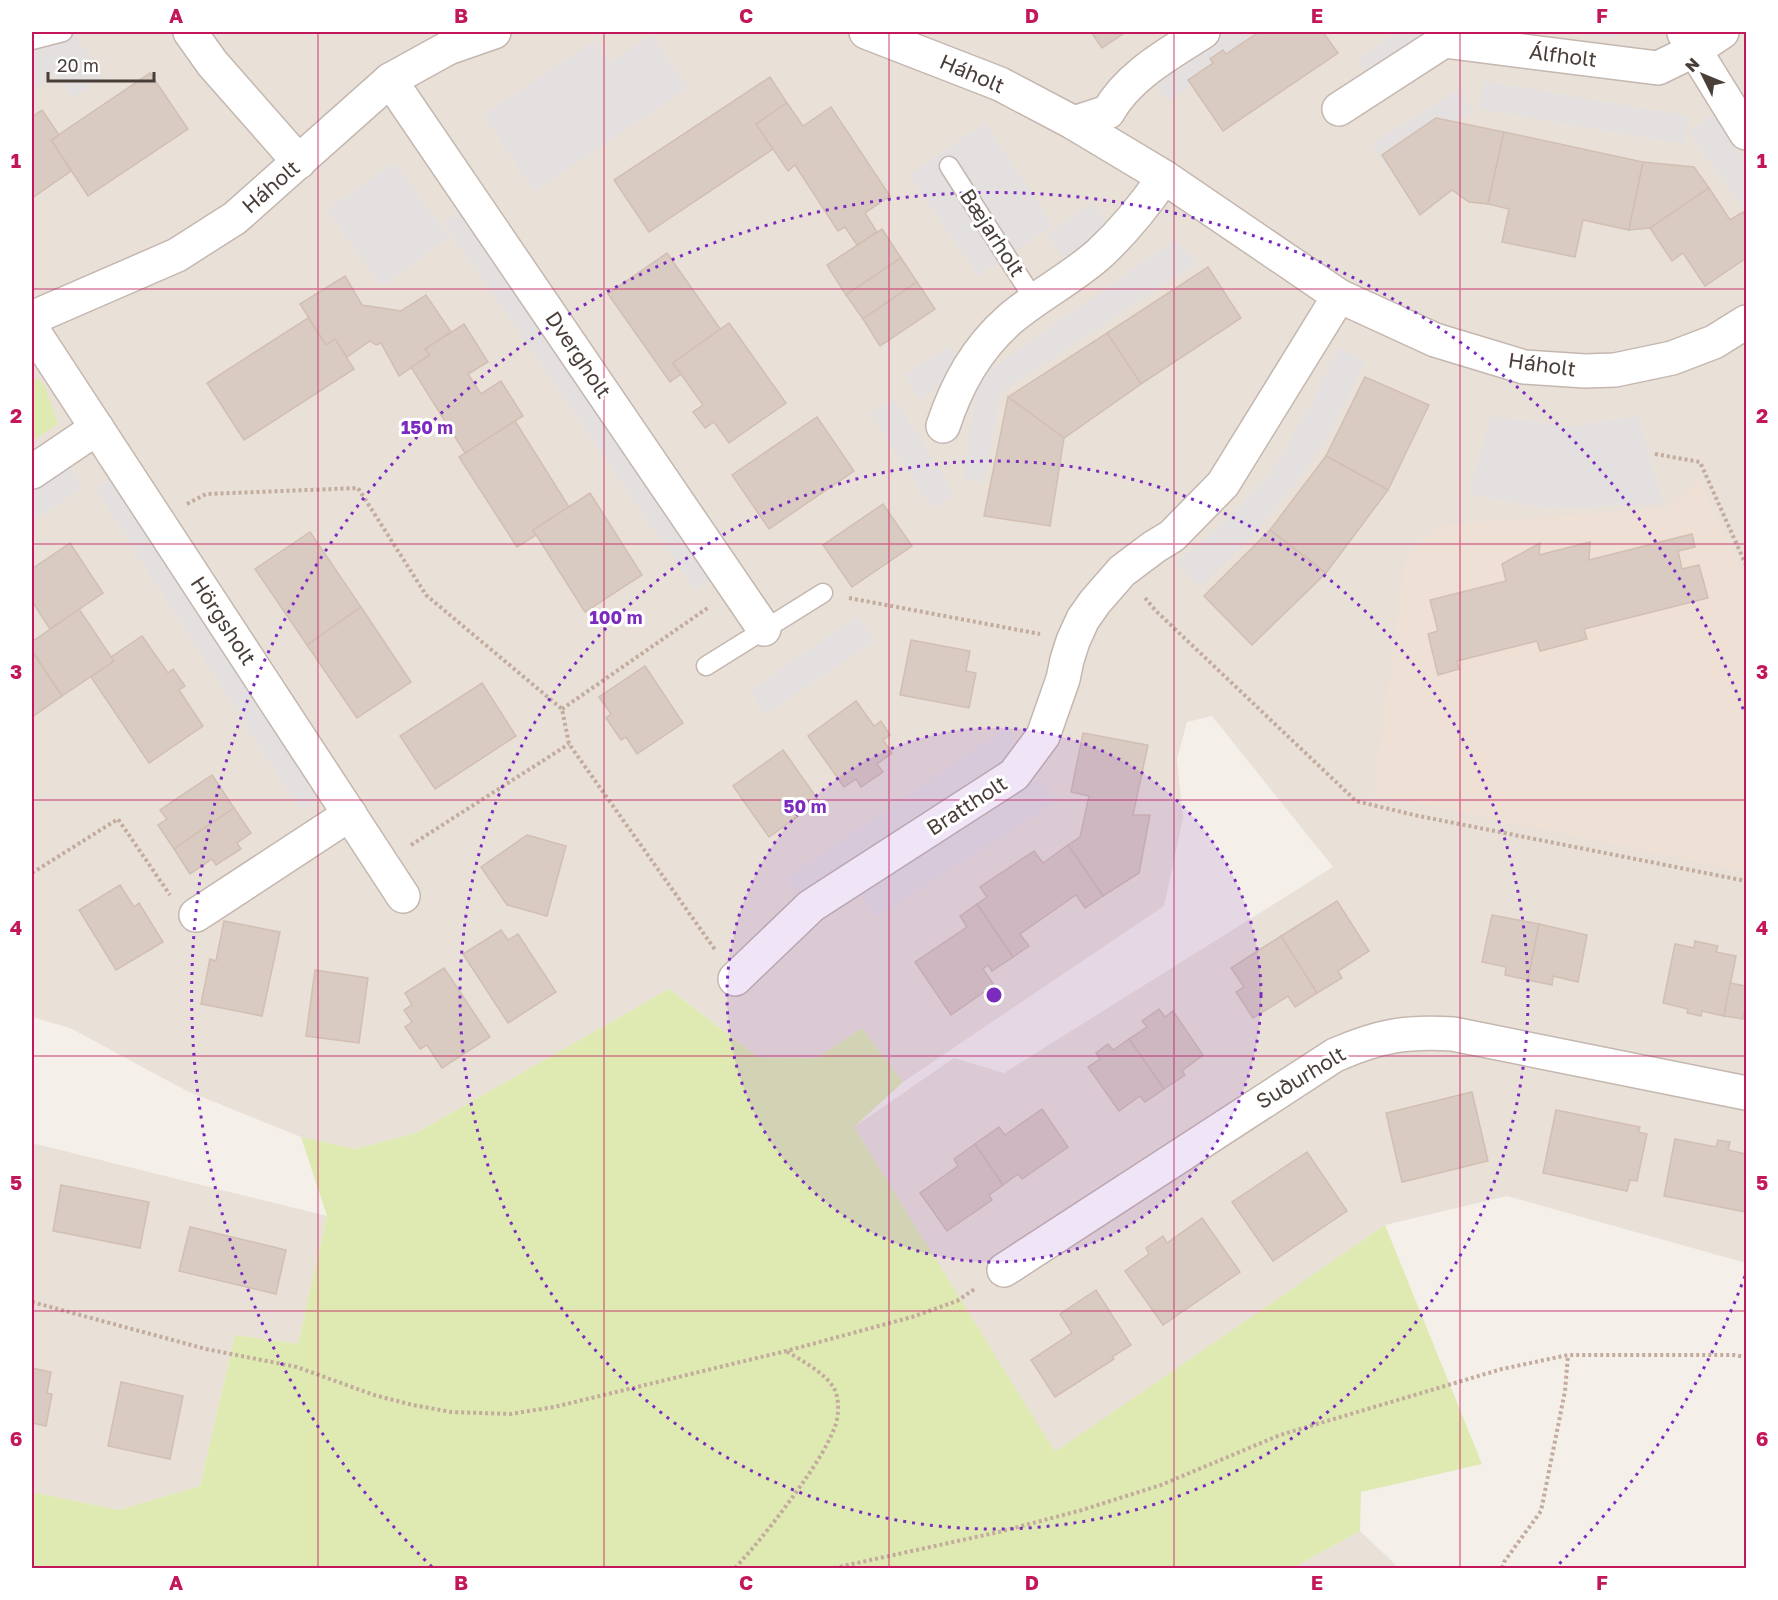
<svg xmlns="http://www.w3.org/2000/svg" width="1778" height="1600" font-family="'Golos Text',sans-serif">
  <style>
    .residential { fill: #e9e0d8 }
    .education { fill: #eee0d4 }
    .green { fill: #dfeab3 }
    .parking { fill: #e4e0df }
    .building { fill: #dacbc2; stroke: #d2beb2; stroke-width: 1.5 }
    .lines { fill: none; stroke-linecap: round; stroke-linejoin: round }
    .service-casing { stroke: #c4b7af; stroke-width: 21 }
    .minor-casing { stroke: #c4b7af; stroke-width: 36 }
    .path { stroke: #c3ac9d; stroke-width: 4; stroke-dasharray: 3 3; stroke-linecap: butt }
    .service { stroke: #fff; stroke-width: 18 }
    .minor { stroke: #fff; stroke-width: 33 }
    .grid { fill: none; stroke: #c2185b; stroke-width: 1.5; stroke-opacity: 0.55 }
    .ring { fill: none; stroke: #7b2cbf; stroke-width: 3; stroke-dasharray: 3 6 }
    .labels { text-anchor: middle; stroke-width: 6; stroke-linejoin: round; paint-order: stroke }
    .street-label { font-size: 21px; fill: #4a3e38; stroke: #fff }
    .centre { fill: #7b2cbf; stroke: #fff; stroke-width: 3 }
    .ring-label { font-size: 18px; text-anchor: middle; font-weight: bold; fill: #7b2cbf; stroke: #fff; stroke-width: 6; stroke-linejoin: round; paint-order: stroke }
    .neatline { fill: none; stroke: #c2185b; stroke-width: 2 }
    .grid-label { font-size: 20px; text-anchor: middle; font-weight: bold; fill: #c2185b }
  </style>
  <rect width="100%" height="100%" fill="#f5efea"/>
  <g class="residential">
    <polygon points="32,32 1746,32 1746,1263 1507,1196 1385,1225 1055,1453 854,1127 954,1058 1004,1073 1333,867 1212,716 1187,722 1177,759 1183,818 1164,906 903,1082 862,1028 817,1058 758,1057 669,989 416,1133 355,1149 301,1137 187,1091 70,1028 32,1017"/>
    <polygon points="32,1143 327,1216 298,1344 235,1335 200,1486 119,1510 32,1492"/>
    <polygon points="1360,1531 1399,1568 1293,1568"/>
  </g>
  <polygon class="education" points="1699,478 1746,581 1746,872 1373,794 1406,556 1443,525 1668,508"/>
  <g class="green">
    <polygon points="32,376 44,384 58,424 32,441"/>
    <polygon points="669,989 758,1057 817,1058 862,1028 903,1082 854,1127 1055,1452 1385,1225 1482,1464 1361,1492 1360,1531 1293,1568 32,1568 32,1492 119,1510 200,1486 235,1335 298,1344 327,1216 301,1137 355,1149 416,1133"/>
  </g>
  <g class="parking">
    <polygon points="32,32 80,32 75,36 103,76 73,98 56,74 32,91"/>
    <polygon points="1221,32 1267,32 1169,101 1153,80"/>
    <polygon points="1397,32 1431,32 1373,80 1358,59"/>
    <polygon points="1565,32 1616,32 1614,39"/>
    <polygon points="652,35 688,88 534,191 484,115 594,41 609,63"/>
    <polygon points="1484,81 1689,116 1684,144 1480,109"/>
    <polygon points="1459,89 1473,112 1385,166 1371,144"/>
    <polygon points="1714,114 1746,162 1746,213 1689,131"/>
    <polygon points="985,123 1053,225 978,276 909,175"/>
    <polygon points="395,162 449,238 382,286 327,210"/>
    <polygon points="1092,202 1109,226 1064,259 1047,235"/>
    <polygon points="469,206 721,573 695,589 444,223"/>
    <polygon points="1176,239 1197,263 1000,393 984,483 964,479 977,379"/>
    <polygon points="949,346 965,369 920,399 905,376"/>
    <polygon points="1338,348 1366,361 1331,432 1295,485 1251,538 1200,586 1176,563 1226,520 1271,472 1309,408"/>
    <polygon points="894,399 955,494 932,508 871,414"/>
    <polygon points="1491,416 1567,427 1638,416 1663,504 1550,509 1469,494"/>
    <polygon points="67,464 83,487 32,522 32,489"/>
    <polygon points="121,471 327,794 301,811 95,488"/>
    <polygon points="858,616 874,641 766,714 750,690"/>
    <polygon points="1007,727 1022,748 800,899 786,878"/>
    <polygon points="1040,778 1056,802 876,917 861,894"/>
  </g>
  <g class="building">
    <polygon points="1091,32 1126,32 1102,48"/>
    <polygon points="1259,32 1323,32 1338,53 1223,131 1188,80 1213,63 1210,59 1223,50 1226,54"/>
    <polygon points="150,73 188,129 88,196 51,140"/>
    <polygon points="770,77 787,103 756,124 773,149 649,232 614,180"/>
    <polygon points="787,103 803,126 831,107 890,196 865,213 877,232 857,245 845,227 838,231 795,165 788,171 756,124"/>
    <polygon points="42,110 59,135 51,140 71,171 32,198 32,117"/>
    <polygon points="1436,118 1504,132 1488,204 1469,202 1452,190 1420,215 1382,155"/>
    <polygon points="1504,132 1643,162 1629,230 1583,220 1575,257 1502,242 1509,209 1488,204"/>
    <polygon points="1643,162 1694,167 1709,188 1650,228 1629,230"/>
    <polygon points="1709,188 1730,220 1743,212 1746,217 1746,258 1705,286 1683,253 1672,261 1650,228"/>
    <polygon points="882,229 901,258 846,295 827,265"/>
    <polygon points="667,253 721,330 673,363 681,374 670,382 608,294"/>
    <polygon points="901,258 917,282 863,319 846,295"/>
    <polygon points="1208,267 1241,318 1141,384 1107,333"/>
    <polygon points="345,276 362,305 401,311 426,295 451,332 425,349 430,355 399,376 381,343 376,345 370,341 347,357 335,339 326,345 300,304"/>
    <polygon points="917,282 935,309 880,346 863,319"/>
    <polygon points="308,318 326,345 335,339 354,369 244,440 207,383"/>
    <polygon points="729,323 786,403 729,443 714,422 705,428 693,412 703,405 673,363"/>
    <polygon points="464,324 488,362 468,374 481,394 501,381 523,416 465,453 411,367 430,355 425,349"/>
    <polygon points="1107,333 1141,384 1064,438 1008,397"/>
    <polygon points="1365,377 1429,405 1388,490 1326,456"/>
    <polygon points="1008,397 1064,438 1050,526 984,516"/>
    <polygon points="817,417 854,471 769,529 732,475"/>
    <polygon points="515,421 569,507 533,530 536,535 517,547 459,457"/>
    <polygon points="1326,456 1388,490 1326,573 1270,530"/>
    <polygon points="590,493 642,575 585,612 533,530"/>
    <polygon points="883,504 912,546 852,587 823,545"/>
    <polygon points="1270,530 1326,573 1252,645 1204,596"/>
    <polygon points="310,532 361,607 307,645 255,569"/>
    <polygon points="1692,534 1695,547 1678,551 1682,569 1699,565 1708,598 1584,629 1587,639 1540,651 1537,641 1457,661 1459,669 1438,675 1428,634 1438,631 1430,600 1506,581 1502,564 1540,543 1539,555 1590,542 1589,560"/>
    <polygon points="70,543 103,593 50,629 32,601 32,569"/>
    <polygon points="361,607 411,682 357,718 307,645"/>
    <polygon points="79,609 114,661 62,696 32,651 32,642"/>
    <polygon points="142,636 168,673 173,669 185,686 179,690 203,726 149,763 91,677 114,661 111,657"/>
    <polygon points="911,640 970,651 966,671 976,673 969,708 900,695"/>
    <polygon points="32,651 62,696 32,717"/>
    <polygon points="645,666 683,723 637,754 626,737 621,740 606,718 611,714 599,697"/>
    <polygon points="482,683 516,736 435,789 400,736"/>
    <polygon points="856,701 874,726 881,721 890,735 883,740 892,753 877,764 883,772 861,787 856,779 844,787 808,736"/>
    <polygon points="1083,733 1148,745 1133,815 1150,815 1139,873 1103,896 1068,845 1080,837 1089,796 1071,792"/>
    <polygon points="783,750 819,801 769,837 733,786"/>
    <polygon points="212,775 234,808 174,849 158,825 167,819 160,810"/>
    <polygon points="234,808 251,833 237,843 241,849 216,865 212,859 190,874 174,849"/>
    <polygon points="527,835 566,846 547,916 507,905 481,867"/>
    <polygon points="1068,845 1103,896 1085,908 1076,895 1020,934 1029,946 1013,957 977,904 987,897 980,887 1034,851 1043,863"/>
    <polygon points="120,885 134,907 139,903 163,942 116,970 79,910"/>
    <polygon points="1337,901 1369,951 1338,971 1342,978 1317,993 1281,936"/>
    <polygon points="977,904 1013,957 992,971 988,965 983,969 994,985 951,1015 915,962 967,927 960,916"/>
    <polygon points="1492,915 1539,924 1528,980 1505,975 1506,967 1482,962"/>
    <polygon points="224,921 280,932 262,1016 201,1004 210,959 216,961"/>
    <polygon points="1539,924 1587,935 1578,982 1553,976 1552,985 1528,980"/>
    <polygon points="501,930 508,940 518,934 556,992 508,1023 463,954"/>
    <polygon points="1281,936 1317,993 1295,1007 1288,996 1253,1018 1236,992 1244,987 1231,968"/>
    <polygon points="1695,941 1718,946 1716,952 1736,956 1724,1016 1702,1011 1701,1016 1687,1013 1688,1009 1663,1003 1675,944 1694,948"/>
    <polygon points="444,968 490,1037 442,1068 427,1045 420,1049 405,1027 412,1022 404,1010 412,1005 405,993"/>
    <polygon points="315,970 368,978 359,1043 306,1036"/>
    <polygon points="1730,983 1746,986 1746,1002 1743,1019 1724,1016"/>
    <polygon points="1159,1009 1165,1017 1173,1011 1203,1055 1182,1071 1185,1075 1164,1089 1129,1039 1147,1027 1142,1021"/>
    <polygon points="1129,1039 1164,1089 1145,1102 1140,1096 1119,1111 1088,1067 1100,1059 1096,1053 1108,1044 1113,1050"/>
    <polygon points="1472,1092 1488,1161 1402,1182 1386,1113"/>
    <polygon points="1042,1109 1068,1147 1022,1179 1018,1174 1003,1185 975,1144 999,1127 1005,1135"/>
    <polygon points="1556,1110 1640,1127 1638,1132 1647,1134 1637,1181 1630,1180 1627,1191 1543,1173"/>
    <polygon points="1675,1139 1716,1147 1718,1140 1730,1142 1728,1150 1746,1154 1746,1212 1664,1196"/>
    <polygon points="975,1144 1003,1185 989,1195 992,1200 947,1231 920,1193 958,1166 954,1159"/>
    <polygon points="1307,1152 1347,1211 1273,1261 1232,1202"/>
    <polygon points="61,1185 149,1202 140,1248 53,1231"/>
    <polygon points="1202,1218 1240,1272 1163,1325 1125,1271 1149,1254 1146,1248 1163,1236 1167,1243"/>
    <polygon points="190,1227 286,1250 276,1294 179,1271"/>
    <polygon points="1096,1290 1131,1345 1112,1357 1114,1359 1055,1397 1031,1360 1072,1333 1060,1314"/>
    <polygon points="32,1368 51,1372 47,1393 52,1394 46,1426 32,1423"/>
    <polygon points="121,1382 183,1396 170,1459 108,1446"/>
  </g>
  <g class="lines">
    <g class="service-casing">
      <g id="service">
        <polyline points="32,40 63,32"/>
        <polyline points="949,166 1035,301"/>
        <polyline points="706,666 823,593"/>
      </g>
    </g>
    <g class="minor-casing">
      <g id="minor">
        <polyline points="190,32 212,63 299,162"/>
        <polyline points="866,32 1000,84 1074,123 1164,177 1339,296 1435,340 1524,367 1585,371 1615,370 1672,358 1714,342 1746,322"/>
        <polyline points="1684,33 1746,133"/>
        <polyline points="390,80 764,629"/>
        <polyline points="1339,109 1444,41 1658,68 1695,50 1722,32"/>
        <path d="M1074 123 1108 112C1129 75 1169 54 1203 32"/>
        <polyline points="32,318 177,255 235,218 390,80 448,48 494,32"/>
        <polyline points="32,329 403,896"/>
        <path d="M943 426C957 384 976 349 1010 319 1038 295 1071 279 1099 254 1124 231 1145 205 1164 177"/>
        <polyline points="32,472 97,428"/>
        <polyline points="196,915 350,814"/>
        <polyline points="735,979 811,906 1014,775 1043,736 1063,679 1067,660 1073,641 1083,619 1095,602 1122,571 1154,547 1172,536 1223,484 1339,296"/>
        <path d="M1004 1270 1335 1055C1379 1036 1405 1031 1453 1034L1746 1093"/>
      </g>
    </g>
    <g class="path">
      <polyline points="1655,454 1700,462 1746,565"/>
      <polyline points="187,504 206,494 358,488 426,595 562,709 569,744 716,951"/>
      <polyline points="849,598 1040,634"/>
      <polyline points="1145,598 1156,611 1356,801 1414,815 1746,881"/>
      <polyline points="562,709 709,607"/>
      <polyline points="411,845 569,744"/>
      <polyline points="32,873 118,819 170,895"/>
      <polyline points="32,1302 206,1349 297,1367 374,1395 413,1405 451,1412 510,1414 554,1407 786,1351 912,1317 957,1301 976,1288"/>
      <path d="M735 1568C760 1541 783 1511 804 1481 815 1465 827 1447 834 1429 839 1417 840 1400 834 1388 824 1372 802 1361 786 1351"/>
      <polyline points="834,1568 999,1532 1082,1510 1161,1485 1280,1435 1502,1369 1568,1355 1733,1355 1746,1357"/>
      <polyline points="1502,1568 1504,1562 1541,1511 1565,1391 1568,1355"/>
    </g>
    <use href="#service" class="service"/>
    <use href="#minor" class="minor"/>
  </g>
  <path class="grid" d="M318 32V1568M604 32V1568M889 32V1568M1174 32V1568M1460 32V1568M32 289H1746M32 544H1746M32 800H1746M32 1056H1746M32 1311H1746"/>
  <circle cx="994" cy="995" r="267" fill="#7b2cbf" fill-opacity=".12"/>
  <g class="ring">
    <circle cx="994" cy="995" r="267"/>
    <circle cx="994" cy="995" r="534"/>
    <path d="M1745 1276A802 802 0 0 1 1556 1567M432 1567A802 802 0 1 1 1745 714"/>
  </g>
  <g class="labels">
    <g class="street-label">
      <text transform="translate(1563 56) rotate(7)" y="7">Álfholt</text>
      <text transform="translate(972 74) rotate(23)" y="7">Háholt</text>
      <text transform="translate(271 187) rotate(-41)" y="7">Háholt</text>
      <text transform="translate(992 233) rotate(57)" y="7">Bæjarholt</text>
      <text transform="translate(578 355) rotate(56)" y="7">Dvergholt</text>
      <text transform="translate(1542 365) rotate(8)" y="7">Háholt</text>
      <text transform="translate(223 621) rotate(57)" y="7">Hörgsholt</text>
      <text transform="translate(967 806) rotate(-33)" y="7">Brattholt</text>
      <text transform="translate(1301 1078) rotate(-31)" y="7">Suðurholt</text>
    </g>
  </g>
  <circle cx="994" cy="995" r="9" class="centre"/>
  <g class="ring-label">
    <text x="427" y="434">150 m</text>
    <text x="616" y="624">100 m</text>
    <text x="805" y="813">50 m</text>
  </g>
  <rect width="1778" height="1600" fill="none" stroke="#ffffff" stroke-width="66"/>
  <g transform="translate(1703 75) rotate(313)" stroke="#ffffff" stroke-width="4.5" paint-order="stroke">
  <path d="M0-4.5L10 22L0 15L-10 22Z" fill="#4a3e38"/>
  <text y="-9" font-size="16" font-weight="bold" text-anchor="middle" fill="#4a3e38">N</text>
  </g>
  <path d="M48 72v9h106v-9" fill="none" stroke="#4a3e38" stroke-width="3"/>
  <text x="57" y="72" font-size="18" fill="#4a3e38" stroke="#ffffff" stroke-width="4.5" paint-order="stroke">20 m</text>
  <rect x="33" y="33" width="1712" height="1534" class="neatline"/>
  <g class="grid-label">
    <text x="176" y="23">A</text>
    <text x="461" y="23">B</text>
    <text x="746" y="23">C</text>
    <text x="1032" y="23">D</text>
    <text x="1317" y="23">E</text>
    <text x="1602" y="23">F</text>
    <text x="16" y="168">1</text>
    <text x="1762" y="168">1</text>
    <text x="16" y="423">2</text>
    <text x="1762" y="423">2</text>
    <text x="16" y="679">3</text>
    <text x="1762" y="679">3</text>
    <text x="16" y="935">4</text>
    <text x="1762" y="935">4</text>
    <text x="16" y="1190">5</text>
    <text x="1762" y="1190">5</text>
    <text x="16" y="1446">6</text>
    <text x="1762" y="1446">6</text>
    <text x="176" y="1590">A</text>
    <text x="461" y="1590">B</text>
    <text x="746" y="1590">C</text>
    <text x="1032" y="1590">D</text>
    <text x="1317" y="1590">E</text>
    <text x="1602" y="1590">F</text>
  </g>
</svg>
